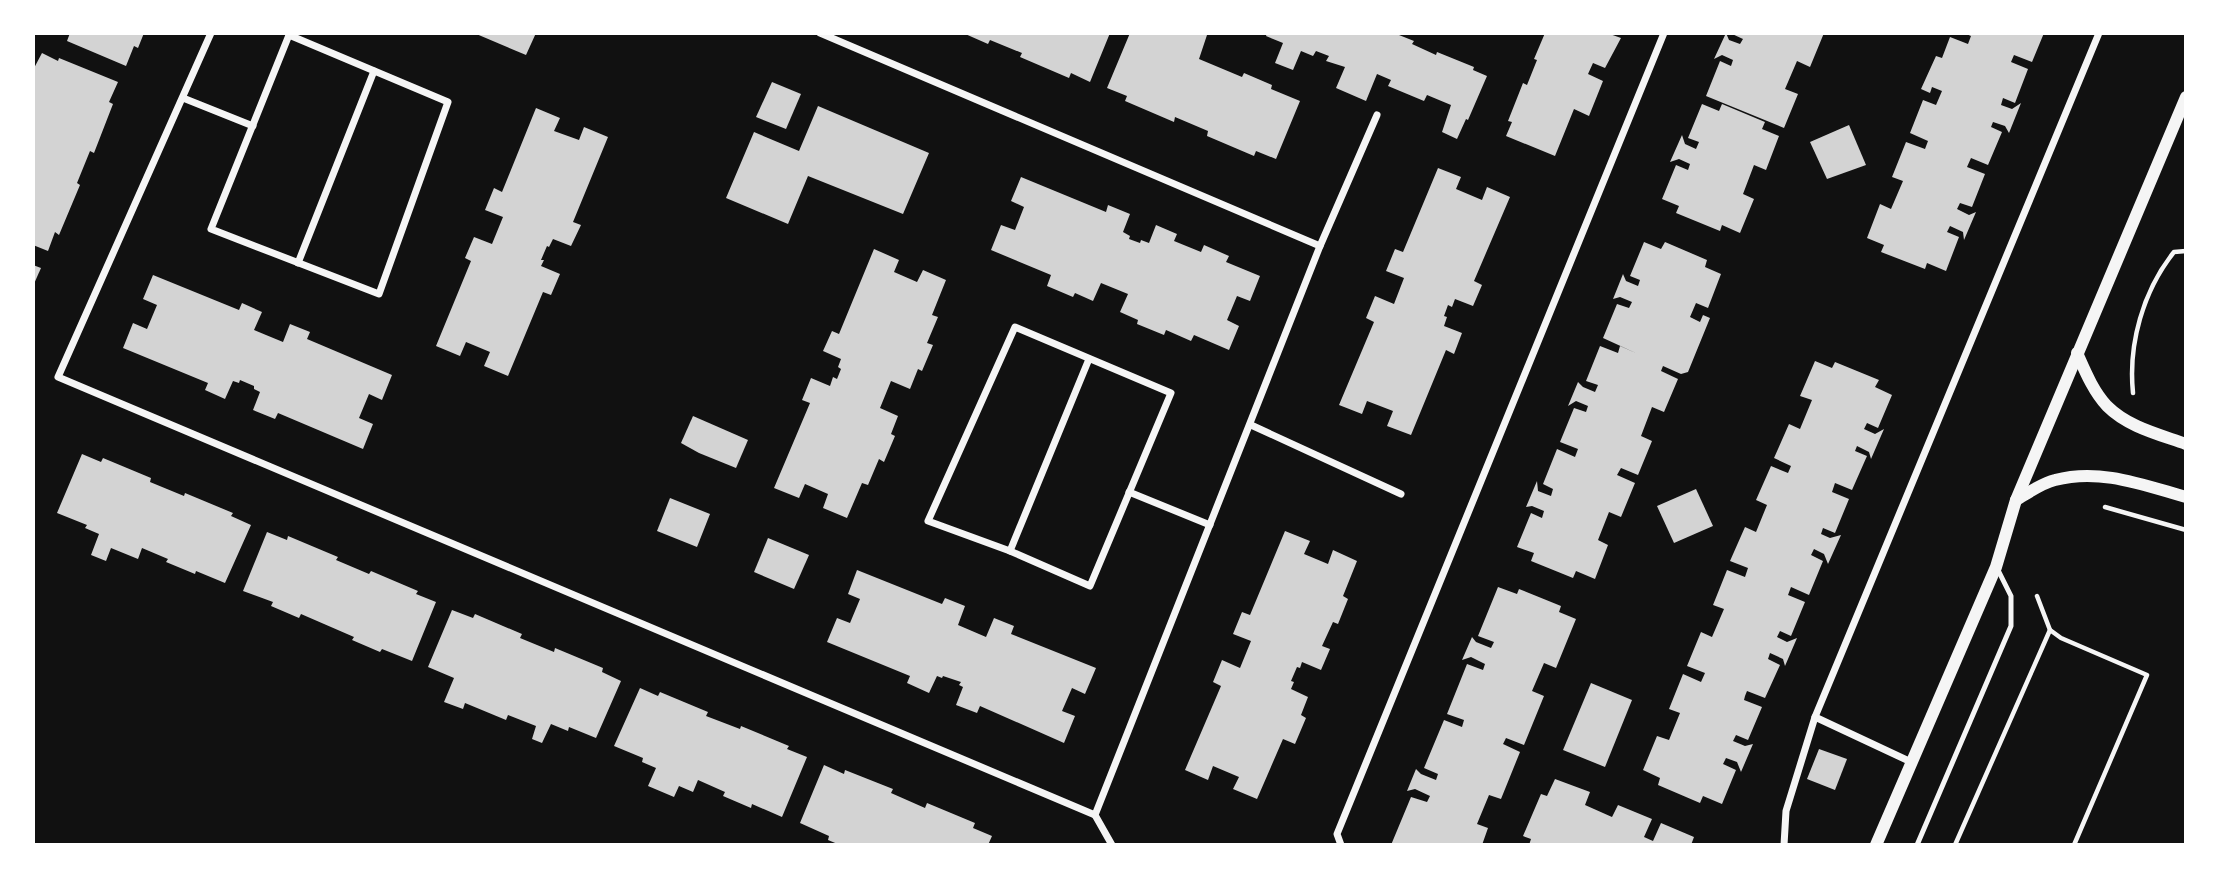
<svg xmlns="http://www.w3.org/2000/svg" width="2219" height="878" font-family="Commissioner,sans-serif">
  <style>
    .building { fill: #d3d3d3 }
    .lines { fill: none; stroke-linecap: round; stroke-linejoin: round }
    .path { stroke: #f5f5f5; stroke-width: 4.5 }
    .service { stroke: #f5f5f5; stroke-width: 5 }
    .minor { stroke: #f5f5f5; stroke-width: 7 }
    .tertiary { stroke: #f5f5f5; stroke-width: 12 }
  </style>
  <rect width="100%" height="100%" fill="#111"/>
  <g class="building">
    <polygon points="70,33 144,33 138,48 134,46 126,66 67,41"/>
    <polygon points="474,33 536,33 526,55"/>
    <polygon points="963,33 1110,33 1090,82 1071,73 1069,78 1020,57 1022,53 990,40 988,44"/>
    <polygon points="1130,33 1203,33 1207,35 1199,59 1242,77 1244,73 1272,85 1271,89 1300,101 1276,159 1256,151 1254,156 1207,136 1208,131 1175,117 1174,122 1125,101 1127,96 1107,88"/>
    <polygon points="1267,33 1394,33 1414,41 1412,44 1436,55 1437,52 1474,67 1473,70 1487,76 1468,120 1466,119 1457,139 1442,132 1451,105 1427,95 1424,101 1388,86 1391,80 1377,74 1366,101 1336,88 1345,67 1326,61 1329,56 1316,51 1313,56 1301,51 1293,70 1275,63 1283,43 1266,36"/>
    <polygon points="1545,33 1607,33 1621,38 1605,68 1593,63 1588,74 1603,81 1589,116 1574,109 1555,156 1506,136 1512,122 1508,121 1523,83 1527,85 1537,60 1534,59"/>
    <polygon points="1726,33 1729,40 1740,44 1743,39 1730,33 1824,33 1810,67 1797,61 1785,89 1798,94 1784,128 1706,96 1720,61 1731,66 1733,60 1722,55 1714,59"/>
    <polygon points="1964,33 2044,33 2032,62 2014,55 2011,62 2028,69 2015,103 2003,98 2001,105 2012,109 2021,103 2009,133 2005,126 1993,122 1991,127 2002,132 1988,165 1971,158 1967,167 1985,174 1972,207 1960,203 1957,209 1969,215 1976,212 1964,240 1963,232 1950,226 1947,232 1959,237 1946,271 1927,263 1925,269 1881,252 1884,245 1867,238 1880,204 1891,209 1903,181 1892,177 1906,142 1925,149 1928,141 1910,133 1923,100 1936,105 1942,91 1932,87 1930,93 1921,89 1936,56 1942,58 1950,37 1968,44 1971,36"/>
    <polygon points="42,53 58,61 59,58 118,82 109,102 113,104 94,153 90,151 77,183 80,185 59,235 55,232 48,251 33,245 33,70"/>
    <polygon points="772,82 801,94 786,129 756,117"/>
    <polygon points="1702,104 1719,111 1722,104 1765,122 1762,129 1779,136 1766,170 1754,165 1743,194 1754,199 1740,233 1722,225 1720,231 1676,213 1679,206 1662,199 1676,165 1688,170 1690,164 1679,159 1670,162 1682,135 1685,144 1696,149 1699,142 1688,138"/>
    <polygon points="818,106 929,153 903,214 808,176 788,224 726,198 754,132 799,151"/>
    <polygon points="536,108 560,118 554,131 579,140 584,127 608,137 573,222 581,225 571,246 553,239 549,247 547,246 541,260 544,260 541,266 560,274 551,295 543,292 508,376 484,366 490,352 466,342 460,356 436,346 471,261 465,258 474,237 492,244 503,217 485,210 494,188 502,192"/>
    <polygon points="1849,125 1866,165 1827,179 1810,142"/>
    <polygon points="1438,168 1461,177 1456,189 1482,200 1487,187 1510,197 1474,281 1482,285 1473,306 1455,299 1452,307 1448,305 1444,316 1447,317 1444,326 1462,333 1454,354 1446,350 1411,435 1387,426 1393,411 1367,401 1362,414 1339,405 1374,322 1366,318 1375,296 1394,304 1404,278 1386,271 1395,249 1403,252"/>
    <polygon points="1021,177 1106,212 1108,205 1130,214 1123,232 1130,236 1129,239 1140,243 1141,240 1149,243 1156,225 1177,234 1174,241 1201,252 1204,245 1229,256 1226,262 1260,276 1250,301 1237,296 1227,320 1239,326 1229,350 1194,335 1191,341 1166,330 1164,335 1137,324 1138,320 1120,312 1128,294 1101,283 1093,301 1075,293 1073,297 1047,286 1051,275 991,250 1001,225 1015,230 1024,207 1011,201"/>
    <polygon points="1644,242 1661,249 1665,242 1707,260 1705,267 1721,274 1708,308 1696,303 1690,317 1700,322 1703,315 1710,318 1688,372 1681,374 1663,366 1661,371 1678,379 1664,412 1652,407 1641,436 1652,441 1638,475 1621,468 1617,475 1635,483 1621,517 1609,512 1598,540 1608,545 1595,579 1576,571 1573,578 1531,561 1534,553 1517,547 1531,513 1542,518 1544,511 1532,506 1526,507 1537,481 1538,491 1551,496 1553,489 1543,484 1557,449 1575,457 1578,449 1560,442 1574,408 1586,412 1588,406 1576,401 1568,406 1578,382 1583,387 1595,392 1598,385 1586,381 1600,346 1618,353 1620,346 1638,354 1603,338 1617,304 1629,308 1632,302 1620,297 1613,299 1623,274 1626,281 1638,286 1640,280 1630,276"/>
    <polygon points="874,249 899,260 894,272 917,282 923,270 946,280 932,315 938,317 927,343 933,345 922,371 918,369 910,389 891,381 880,408 898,416 891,434 895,436 884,462 879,459 868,485 862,483 847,518 823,508 828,494 805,484 799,498 774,488 810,403 802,400 811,378 830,386 833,377 837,379 841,369 838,367 841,359 823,351 832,331 839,334"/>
    <polygon points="33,265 41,268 33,286"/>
    <polygon points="153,275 239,310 242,303 262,312 254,330 266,335 283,342 290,324 310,332 307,339 392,375 382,400 369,394 359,418 373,424 363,449 278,413 275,419 253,410 260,392 254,389 254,386 240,380 239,383 233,381 225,399 205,390 208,383 123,348 133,323 147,329 157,305 143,299"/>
    <polygon points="1815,361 1832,368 1835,362 1879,380 1875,387 1892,395 1878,428 1867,423 1864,429 1875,434 1884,429 1871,459 1869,452 1857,446 1855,451 1867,456 1852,490 1835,483 1832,492 1849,499 1835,533 1823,528 1821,534 1830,538 1841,535 1828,564 1824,554 1814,549 1811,555 1823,561 1809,595 1791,587 1788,595 1805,602 1791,636 1780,631 1777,637 1787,642 1797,638 1785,666 1783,659 1770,653 1768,659 1780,665 1765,698 1747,691 1745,696 1744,700 1762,707 1748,740 1736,735 1733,741 1745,746 1753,744 1741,772 1737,762 1726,758 1723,764 1736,770 1722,804 1703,796 1700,803 1658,785 1660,778 1643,770 1657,736 1669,740 1680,713 1669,709 1683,674 1701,682 1705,673 1687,666 1701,632 1712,637 1724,609 1713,605 1727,570 1745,577 1748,568 1730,561 1745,527 1756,532 1767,505 1756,500 1771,466 1788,473 1791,466 1774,458 1789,424 1800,429 1812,400 1800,396"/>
    <polygon points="693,416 748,440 736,468 699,453 681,443"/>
    <polygon points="82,454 101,462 103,458 151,478 150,482 184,496 185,493 233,513 231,516 251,525 225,583 196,571 195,574 166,562 168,559 142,548 138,559 111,548 106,561 91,555 99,534 85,528 87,525 57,513"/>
    <polygon points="1696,489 1713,526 1674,543 1657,506"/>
    <polygon points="670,498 710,514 697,547 657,531"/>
    <polygon points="1285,531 1310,541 1304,554 1328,564 1333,550 1357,561 1343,596 1348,599 1338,624 1333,622 1322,646 1330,649 1321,670 1302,662 1300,668 1297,667 1291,681 1294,682 1291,689 1308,697 1301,715 1306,718 1295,744 1283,739 1257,799 1233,789 1239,777 1213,766 1208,780 1185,770 1221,686 1213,682 1222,660 1240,668 1251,641 1233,634 1242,612 1250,615"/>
    <polygon points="267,532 287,540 288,536 338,557 336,560 369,574 371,571 418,591 416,594 436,602 412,661 382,649 380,652 352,640 354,637 301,614 299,618 271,606 273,602 243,591"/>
    <polygon points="768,538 809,555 794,589 754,572"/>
    <polygon points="857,570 942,604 945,598 965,606 958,625 986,637 994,618 1014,626 1011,634 1096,668 1085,694 1072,688 1062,711 1075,716 1064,743 980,706 977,713 956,705 963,687 959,685 961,682 943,676 942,678 937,676 929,693 907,683 910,676 827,642 837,618 850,623 860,599 848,594"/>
    <polygon points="1498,587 1517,594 1519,589 1561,606 1559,612 1576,619 1556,668 1544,663 1532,691 1544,696 1524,745 1506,738 1503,744 1520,752 1501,799 1489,795 1477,824 1488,828 1482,845 1391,845 1411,797 1427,802 1430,796 1415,789 1407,791 1416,769 1421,774 1436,780 1438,774 1424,768 1444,720 1462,727 1464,720 1447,714 1467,664 1483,670 1485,664 1471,657 1462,660 1472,637 1476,642 1491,648 1494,642 1478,636"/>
    <polygon points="452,610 473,618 475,614 522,634 520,638 554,652 555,648 603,668 602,672 621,681 596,738 569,727 568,731 551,724 542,743 532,739 536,726 508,715 506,720 465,703 463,709 444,702 454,678 428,667"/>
    <polygon points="1591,683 1632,700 1605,767 1563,750"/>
    <polygon points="640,688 658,696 660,692 708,712 706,716 740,729 741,726 789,746 787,749 807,757 782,817 752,804 751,808 723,796 725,792 698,780 693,792 679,786 674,797 648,786 656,768 642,762 643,758 614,746"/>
    <polygon points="1819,749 1847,759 1835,790 1807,779"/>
    <polygon points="824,765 844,774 845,770 893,789 891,793 925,808 927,803 975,823 973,828 992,836 988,845 840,845 828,840 829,836 800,823"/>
    <polygon points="1555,779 1590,792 1585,805 1612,817 1618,805 1652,819 1644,837 1653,841 1661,823 1694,837 1691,845 1529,845 1531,839 1523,836 1541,794 1547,796"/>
  </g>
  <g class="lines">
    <g class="path">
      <path d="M2133 393C2128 344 2143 291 2174 252L2186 251"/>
      <polyline points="2105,507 2186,530"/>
      <polyline points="2037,596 2050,630 2061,638 2147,675 2074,845"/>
      <polyline points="1955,845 2050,630"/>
    </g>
    <polyline class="service" points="1917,845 2011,626 2011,596 1998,570"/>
    <g class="minor">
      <polyline points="211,33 58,377 1095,815 1112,845"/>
      <polyline points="820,33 1320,246 1095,815"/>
      <polygon points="289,35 448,102 379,294 211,229"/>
      <polyline points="183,98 253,126"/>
      <polyline points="1320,246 1377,115"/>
      <polyline points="298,263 374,71"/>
      <polygon points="1015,327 1171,393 1090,586 1010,551 928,521"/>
      <polyline points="1251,425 1401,494"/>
      <polyline points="1129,492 1210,525"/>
      <polyline points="1010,551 1089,359"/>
      <polyline points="1815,717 1911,762"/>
      <polyline points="1341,845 1337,834 1664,33"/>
      <polyline points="1784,845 1786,811 1815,717 2099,33"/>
    </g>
    <g class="tertiary">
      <path d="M2077 353C2085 371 2093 391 2107 406 2128 427 2158 434 2186 444"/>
      <path d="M2016 500C2028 493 2042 483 2055 480 2100 468 2143 485 2186 497"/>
      <polyline points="1876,845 1996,567 2016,500 2186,97"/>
    </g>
  </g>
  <rect width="2219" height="878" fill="none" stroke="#ffffff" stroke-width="70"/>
</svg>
